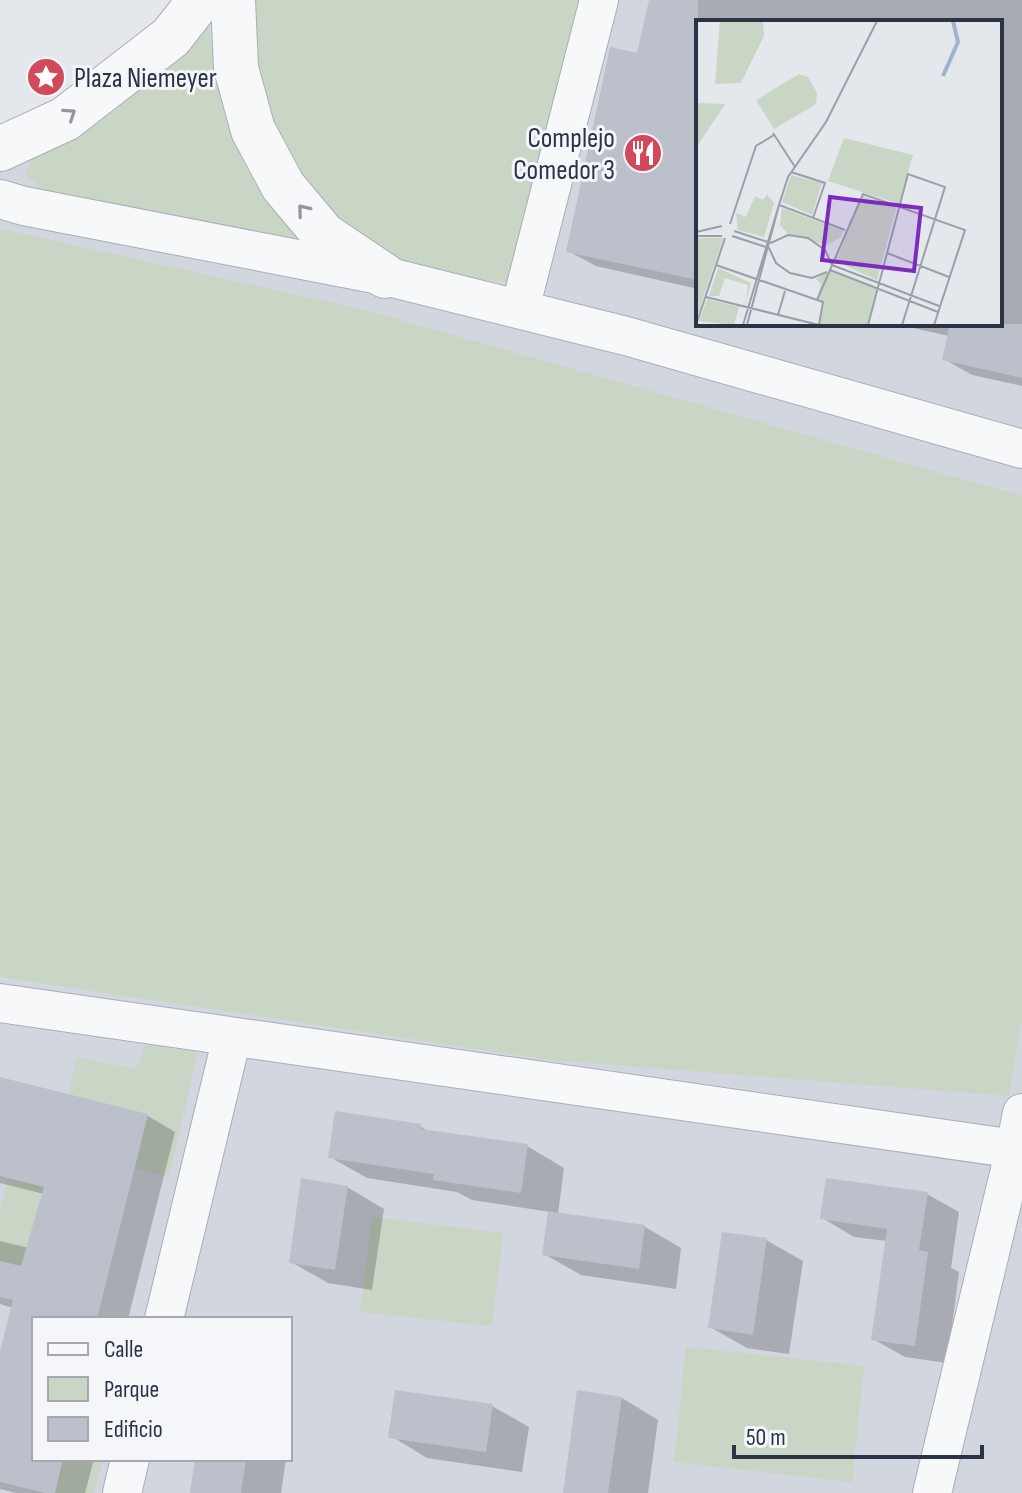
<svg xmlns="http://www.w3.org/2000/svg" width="1022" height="1493" font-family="'Sofia Sans Condensed',sans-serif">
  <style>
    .built { fill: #d2d6de; fill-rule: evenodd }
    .green { fill: #c9d6c5 }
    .shadow { fill: #0003 }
    .building { fill: #bbc0ca }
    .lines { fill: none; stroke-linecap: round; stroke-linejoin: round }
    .minor-casing { stroke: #a9aeb7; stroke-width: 40 }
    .tertiary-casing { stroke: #a9aeb7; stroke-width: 46 }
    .minor { stroke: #f7f8fa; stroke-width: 38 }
    .tertiary { stroke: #f7f8fa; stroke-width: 44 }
    .oneway { stroke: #9196a0 }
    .labels { text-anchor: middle; stroke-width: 6; stroke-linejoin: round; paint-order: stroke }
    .poi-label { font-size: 28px; fill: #2b3445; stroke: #f4f6f9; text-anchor: start }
    .inset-river { fill: none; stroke: #9fb4cc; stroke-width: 4 }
    .inset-road { fill: none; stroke: #9a9fa9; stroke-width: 2 }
    .view { fill: #7b2cbf; fill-opacity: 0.15; stroke: #7b2cbf; stroke-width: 4 }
    .inset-edge { fill: none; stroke: #2b3445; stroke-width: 4 }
  </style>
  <rect width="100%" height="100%" fill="#e4e7ec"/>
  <path class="built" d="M174 0H1022V1493H0V128L70 92 154 24ZM698 22H1000V324H698ZM34 1319H290V1459H34Z"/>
  <g class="green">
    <polygon points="246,0 579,0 507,282 447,277 408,269 335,221 257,114"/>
    <path d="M208 22 214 63 224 106 244 164 294 226 333 256 264 232 43 190 25 174 33 157C46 152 60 147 72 140 124 109 167 65 208 22Z"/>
    <polygon points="6,230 365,310 1022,496 1022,1019 1009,1096 550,1060 0,977 0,232"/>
    <polygon points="145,1045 198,1052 169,1177 135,1169 148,1114 68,1094 77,1057 136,1069"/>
    <polygon points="8,1178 44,1187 23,1267 0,1261 0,1211"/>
    <polygon points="372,1217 503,1233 492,1326 360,1312"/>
    <polygon points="686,1347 864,1366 852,1482 674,1462"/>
    <polygon points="63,1459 103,1459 94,1493 55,1493"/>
  </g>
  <g class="shadow">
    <polygon points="651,0 1022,0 1022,386 972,375 944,359 949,336 895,324 1000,324 1000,22 698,22 698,289 596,266 568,251 639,56"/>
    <polygon points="0,1079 148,1116 175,1132 128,1319 34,1319 34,1459 94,1459 85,1493 16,1493 0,1489 0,1360 13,1308 0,1304 0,1241 29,1248 44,1194 0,1183"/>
    <polygon points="420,1126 431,1133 527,1146 564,1168 558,1214 645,1227 681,1248 676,1289 581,1275 544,1254 550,1212 472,1200 457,1192 367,1178 330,1157"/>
    <polygon points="347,1187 384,1209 372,1290 328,1283 291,1262"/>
    <polygon points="927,1194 959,1212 951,1268 959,1272 947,1363 905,1357 873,1339 887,1241 854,1237 822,1218"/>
    <polygon points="766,1240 803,1261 789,1354 747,1348 710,1327"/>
    <polygon points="622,1398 658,1420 648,1493 565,1493"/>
    <polygon points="492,1406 529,1427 522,1472 427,1458 391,1436"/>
    <polygon points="197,1459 286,1459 281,1493 192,1493"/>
  </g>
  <g class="building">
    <polygon points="649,0 698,0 698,280 566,252 610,47 637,53"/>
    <polygon points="950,324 1022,324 1022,378 942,360"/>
    <polygon points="0,1077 148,1114 97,1319 34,1319 34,1459 63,1459 55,1493 45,1493 0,1482 0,1352 13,1300 0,1297 0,1261 21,1266 44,1187 0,1176"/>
    <polygon points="335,1111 421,1124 421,1129 528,1144 521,1193 433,1180 434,1174 328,1158"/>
    <polygon points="301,1178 348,1186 335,1270 289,1263"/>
    <polygon points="826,1178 928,1192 919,1250 928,1252 915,1346 871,1340 887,1229 820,1219"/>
    <polygon points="548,1211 645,1225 639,1269 542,1255"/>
    <polygon points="722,1232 767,1238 753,1335 708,1328"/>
    <polygon points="395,1390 493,1404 486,1452 388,1438"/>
    <polygon points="577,1390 622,1397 608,1493 563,1493"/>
    <polygon points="195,1459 246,1459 241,1493 190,1493"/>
  </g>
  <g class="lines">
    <g class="minor-casing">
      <g id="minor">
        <polyline points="0,199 24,206 385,276 626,336 1022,449"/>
        <polyline points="520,309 599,0"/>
        <polyline points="0,1003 1022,1150"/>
        <polyline points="164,1319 232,1037"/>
        <polyline points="122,1493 130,1459"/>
        <polyline points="932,1493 1015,1149 1022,1113"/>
      </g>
    </g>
    <g class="tertiary-casing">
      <g id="tertiary">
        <polyline points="233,0 236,68 253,130 283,186 324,235 385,276"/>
        <polyline points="0,149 65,119 171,37 200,0"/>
      </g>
    </g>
    <use href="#minor" class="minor"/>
    <use href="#tertiary" class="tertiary"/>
  </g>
  <defs><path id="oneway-chevron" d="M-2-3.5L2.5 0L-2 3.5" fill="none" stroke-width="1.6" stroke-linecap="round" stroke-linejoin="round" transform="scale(2)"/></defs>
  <g class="oneway">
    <use href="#oneway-chevron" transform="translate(70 114) rotate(-34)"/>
    <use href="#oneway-chevron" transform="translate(303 210) rotate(-130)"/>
  </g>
  <defs>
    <g id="sight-disc" transform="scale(2)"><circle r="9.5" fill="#d1495b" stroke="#f4f6f9"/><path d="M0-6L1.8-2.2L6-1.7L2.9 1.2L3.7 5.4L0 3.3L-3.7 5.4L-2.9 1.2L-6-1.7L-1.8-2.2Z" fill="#fff"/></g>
    <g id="restaurant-disc" transform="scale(2)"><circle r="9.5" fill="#d1495b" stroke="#f4f6f9"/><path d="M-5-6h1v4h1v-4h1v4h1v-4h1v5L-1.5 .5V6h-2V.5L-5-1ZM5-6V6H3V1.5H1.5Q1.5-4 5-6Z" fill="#fff"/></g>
  </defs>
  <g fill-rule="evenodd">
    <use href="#sight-disc" x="46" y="77"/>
    <use href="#restaurant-disc" x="643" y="153"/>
  </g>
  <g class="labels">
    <g class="poi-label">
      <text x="74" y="87">Plaza Niemeyer</text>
      <text x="615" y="147" text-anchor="end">Complejo<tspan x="615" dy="32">Comedor 3</tspan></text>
    </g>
  </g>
  <g transform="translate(696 20)">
    <rect width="306" height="306" fill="#e4e7ec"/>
    <path d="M24 1H67L68 16 45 63 19 64ZM103 54 112 57 121 73 120 84 78 109 60 80ZM0 83 29 84 0 128ZM148 118 217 135 203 184 132 161ZM95 155 126 163 116 195 86 182ZM71 174 78 183 68 217 42 210 40 193 50 197 59 176 67 180ZM166 176 201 186 181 260 140 241ZM86 188 147 211 145 217 131 225 92 214 84 205ZM0 218H27L0 300ZM22 248 55 263 49 285 52 265 29 258 23 276H13ZM134 250 182 268 171 305H123L127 282 121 280 125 264 120 259ZM11 279 43 287 38 305 3 301Z" fill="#c9d6c5"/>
    <path class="inset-river" d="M247 56 262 22 257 1"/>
    <path class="inset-road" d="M77 113 99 147M95 152 129 163 117 198M34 204 60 126 78 115M149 210 83 185 92 157 130 102 181 1M38 211 75 223 92 215 112 218 129 230 136 245M0 212 26 206M0 216H26M36 216 73 228 80 243 94 253 116 258 131 252M191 233 253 257M136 245 243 286M134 250 242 292M10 277 123 305 127 282 20 245M121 280 167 174 269 210 238 305M82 295 89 271M0 305 29 218M47 305 83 185 51 305M172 305 212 154 249 167 206 305"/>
    <path class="view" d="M134 177 225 188 218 251 126 240Z"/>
    <rect width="306" height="306" class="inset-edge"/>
  </g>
  <rect x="32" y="1317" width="260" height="144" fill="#f4f6f9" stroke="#a4a8b1" stroke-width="2"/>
  <rect x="48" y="1343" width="40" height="12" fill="#f7f8fa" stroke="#a4a8b1" stroke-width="2"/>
  <text x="104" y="1357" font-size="24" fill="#2b3445">Calle</text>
  <rect x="48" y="1377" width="40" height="24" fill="#c9d6c5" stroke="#a4a8b1" stroke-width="2"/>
  <text x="104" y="1397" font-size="24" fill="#2b3445">Parque</text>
  <rect x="48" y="1417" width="40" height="24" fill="#bbc0ca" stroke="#a4a8b1" stroke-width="2"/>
  <text x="104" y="1437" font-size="24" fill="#2b3445">Edificio</text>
  <path d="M734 1445v12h248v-12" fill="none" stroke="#2b3445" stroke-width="4"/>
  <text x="746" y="1445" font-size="24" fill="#2b3445" stroke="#f4f6f9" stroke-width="6" paint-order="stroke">50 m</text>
</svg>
